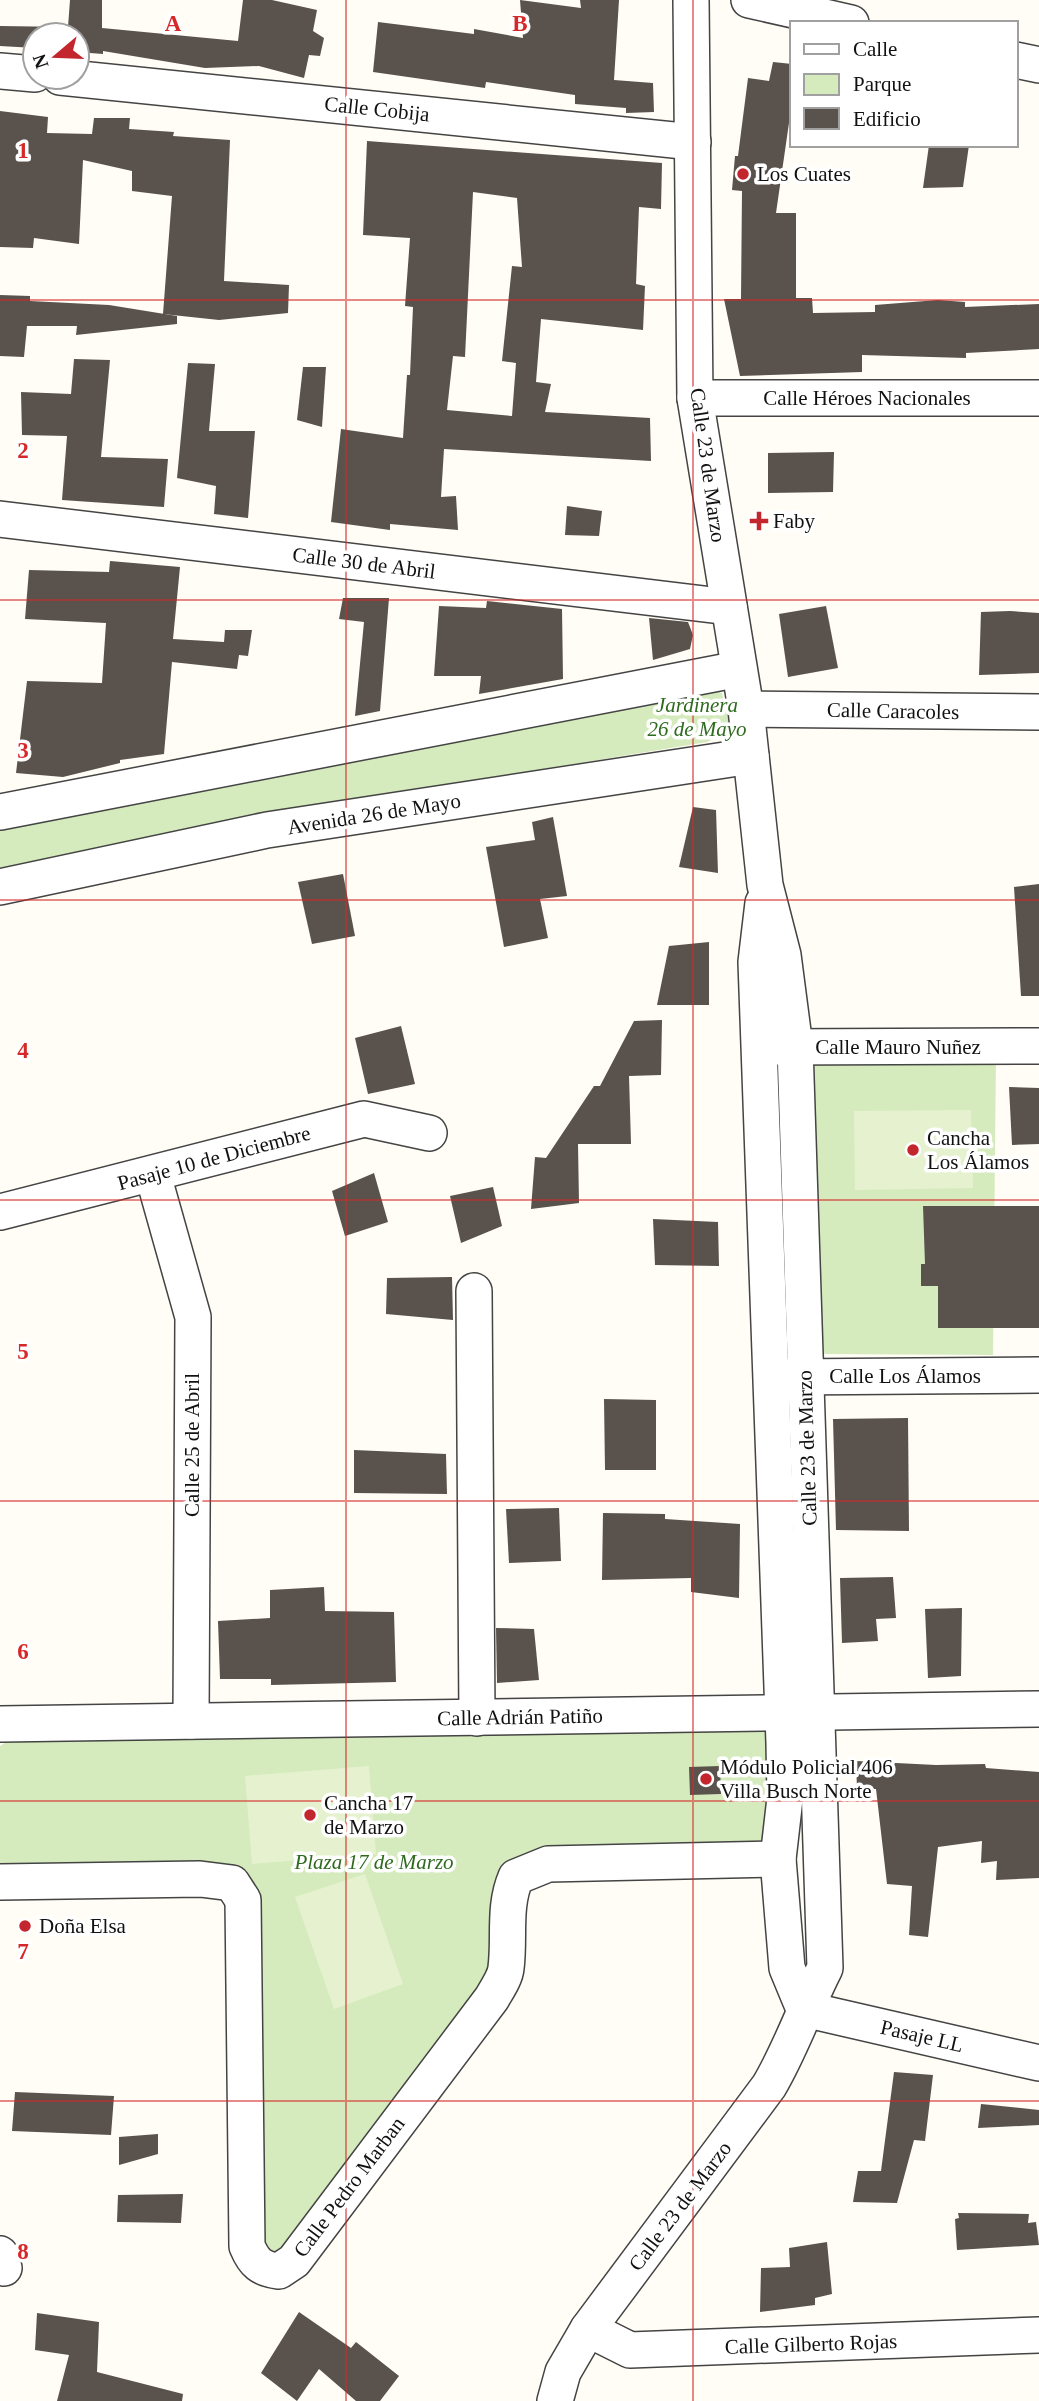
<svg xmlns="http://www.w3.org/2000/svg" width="1039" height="2401" font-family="Georgia,serif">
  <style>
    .green { fill: #d5ebbd }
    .pitch { fill: #e6f2cf }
    .building { fill: #5a524d; fill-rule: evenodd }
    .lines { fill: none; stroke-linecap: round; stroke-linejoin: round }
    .minor-casing { stroke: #444; stroke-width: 38 }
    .minor { stroke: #fff; stroke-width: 35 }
    .grid { fill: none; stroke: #d62828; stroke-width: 2; stroke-opacity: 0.55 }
    .poi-dot { fill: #c4262e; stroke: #fff; stroke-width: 2.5 }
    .labels { text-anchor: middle; stroke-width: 7; stroke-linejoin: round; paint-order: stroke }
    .street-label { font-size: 21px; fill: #111; stroke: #fff }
    .poi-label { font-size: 21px; fill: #111; stroke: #fff; text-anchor: start }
    .park-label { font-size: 21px; font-style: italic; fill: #2f6b1f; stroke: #fff }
    .grid-label { font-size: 23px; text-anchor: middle; font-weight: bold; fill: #d62828; stroke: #fff; stroke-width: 7; stroke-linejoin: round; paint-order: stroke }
  </style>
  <rect width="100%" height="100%" fill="#fffdf5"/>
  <g class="green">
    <polygon points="713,690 722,693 729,722 725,733 707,742 270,814 0,873 0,829"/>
    <polygon points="996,1054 993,1355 825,1354 817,1348 806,1077 816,1055"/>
    <polygon points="769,1729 766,1833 760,1848 525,1861 497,1969 276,2257 260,2245 253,1900 0,1863 0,1746 9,1740"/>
  </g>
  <g class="pitch">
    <polygon points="971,1110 973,1188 855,1190 854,1111"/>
    <polygon points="369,1766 376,1854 252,1864 245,1776"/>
    <polygon points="365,1874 403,1984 334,2009 295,1897"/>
  </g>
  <g class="building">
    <polygon points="70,0 102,0 102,28 238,41 243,0 272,0 317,10 313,31 324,38 320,56 309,55 304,78 259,66 205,68 103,51 103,54 77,52 77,35 35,35 35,48 0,46 0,26 68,27"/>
    <polygon points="520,0 581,8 580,0 619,0 614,80 653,83 654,112 626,113 626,108 575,104 575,95 486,82 485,88 373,72 378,22 474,34 474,29 523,38"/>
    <polygon points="773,62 792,64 792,102 776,213 796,213 796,298 812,298 813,313 875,312 875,305 938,300 965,302 965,307 1039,304 1039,349 966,353 966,358 862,355 862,372 740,376 724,299 741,299 742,191 732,190 735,156 738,156 748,78 769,81"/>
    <polygon points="0,111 48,117 47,133 92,134 94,118 130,118 129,129 174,132 173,136 230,140 224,281 289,285 288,313 219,320 163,314 172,196 132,191 132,171 83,160 79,244 34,238 33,248 0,247"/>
    <path d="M367 141 662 163 661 209 639 207 636 284 645 286 643 330 541 319 536 382 551 384 545 412 650 418 651 461 444 449 441 497 456 496 458 530 390 524V530L331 522 341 429 403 438 407 375H410L413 307 405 306 410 238 363 235ZM473 192 517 198 522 267 512 266 502 361 516 363 512 416 447 410 453 356 465 357Z"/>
    <polygon points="929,145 969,145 963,187 923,188"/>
    <polygon points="0,295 30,296 30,301 109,305 177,316 177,324 76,335 77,326 27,326 24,357 0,356"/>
    <polygon points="74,359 110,360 101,457 168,459 164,507 62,500 67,436 22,435 21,392 71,394"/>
    <polygon points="188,363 215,364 209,431 255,431 248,518 214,514 216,486 177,478"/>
    <polygon points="303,367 326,367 322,427 297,420"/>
    <polygon points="834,452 833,492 768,493 768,453"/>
    <polygon points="567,506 602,511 599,536 565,535"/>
    <polygon points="110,561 180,567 173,639 224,642 225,630 252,630 248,656 239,655 237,669 172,662 164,754 120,760 120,763 63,777 16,773 27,681 102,683 106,623 25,619 29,570 109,572"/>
    <polygon points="343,598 389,598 380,711 355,716 364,622 339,619"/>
    <polygon points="487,601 562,609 563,679 479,694 481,676 434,676 439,606 486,608"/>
    <polygon points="826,606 838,668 788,677 779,614"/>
    <polygon points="1010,611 1039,613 1039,673 979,675 981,612"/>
    <polygon points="649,618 688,622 693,635 690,649 653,660"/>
    <polygon points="693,807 716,810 718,873 679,867"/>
    <polygon points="553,817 567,896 540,899 548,938 504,947 486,847 535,840 532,822"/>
    <polygon points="343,874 355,936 312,944 298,882"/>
    <polygon points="1039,884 1039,996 1021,996 1014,887"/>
    <polygon points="709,942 709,1005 657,1005 669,946"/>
    <polygon points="662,1020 661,1075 629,1076 631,1144 578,1144 579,1203 531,1209 535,1157 546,1158 594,1086 600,1086 634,1021"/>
    <polygon points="401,1026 415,1084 368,1094 355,1038"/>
    <polygon points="1009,1087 1039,1088 1039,1144 1012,1145"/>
    <polygon points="374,1173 388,1222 345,1236 332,1191"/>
    <polygon points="493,1187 502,1226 461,1243 450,1196"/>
    <polygon points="923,1206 1039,1206 1039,1328 938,1328 938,1286 921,1286 921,1264 925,1264"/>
    <polygon points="653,1219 718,1222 719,1266 655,1265"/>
    <polygon points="452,1277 453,1320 386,1314 387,1278"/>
    <polygon points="604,1399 656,1400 656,1470 605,1470"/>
    <polygon points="908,1418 909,1531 836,1530 833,1419"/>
    <polygon points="354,1450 446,1454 447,1494 354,1493"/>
    <polygon points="559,1508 561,1561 509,1563 506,1509"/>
    <polygon points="603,1513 665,1514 665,1519 740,1524 739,1598 691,1592 691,1578 602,1580"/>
    <polygon points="893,1577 896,1618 876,1619 878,1641 842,1643 840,1578"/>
    <polygon points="324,1587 325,1611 394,1612 396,1682 271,1685 271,1679 220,1679 218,1621 270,1618 270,1590"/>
    <polygon points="962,1608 961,1676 928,1678 925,1609"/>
    <polygon points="496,1628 534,1629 539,1680 497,1683"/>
    <polygon points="856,1761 936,1765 985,1764 986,1768 1039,1772 1039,1878 996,1880 997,1861 981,1863 982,1841 938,1847 928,1937 909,1935 912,1886 887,1884 876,1789 857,1789"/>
    <polygon points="720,1766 721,1794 690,1795 689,1767"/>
    <polygon points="894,2072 933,2075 925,2141 914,2140 897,2203 853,2202 858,2171 881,2171"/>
    <polygon points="15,2092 114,2096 111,2135 12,2131"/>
    <polygon points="981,2104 1039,2110 1039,2125 978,2128"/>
    <polygon points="158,2134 158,2154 119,2165 119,2137"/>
    <polygon points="183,2194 181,2223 117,2222 118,2195"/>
    <polygon points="958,2213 1029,2214 1028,2223 1036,2222 1039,2245 957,2250 955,2219 959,2218"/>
    <polygon points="827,2242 832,2294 815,2298 815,2305 760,2312 761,2268 790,2267 789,2248"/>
    <polygon points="299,2312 351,2348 356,2342 399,2376 380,2401 356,2401 319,2369 297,2401 261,2373"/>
    <polygon points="37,2313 99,2322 97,2372 183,2394 182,2401 57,2401 69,2355 35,2350"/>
  </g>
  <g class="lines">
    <g class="minor-casing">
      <g id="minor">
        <polyline points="749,0 851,23"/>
        <polyline points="1016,60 1039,65"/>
        <polyline points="0,71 35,74"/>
        <polyline points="60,77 693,142"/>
        <polyline points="695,398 1039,398"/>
        <polyline points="0,519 729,607"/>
        <polyline points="746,709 1039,712"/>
        <polyline points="0,812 739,669"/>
        <polyline points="0,887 267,830 751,756"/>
        <polyline points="763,903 756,962 784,1743 785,1798 778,1859 787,1968 804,2009"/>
        <polyline points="773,1047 1039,1046"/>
        <polyline points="153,1175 193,1317 191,1721"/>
        <polyline points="0,1212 364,1119 429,1133"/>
        <polyline points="474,1291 477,1718"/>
        <polyline points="784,1377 1039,1375"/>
        <polyline points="0,1724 1039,1709"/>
        <path d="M0 1882 200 1879 232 1883 243 1900 247 2246C254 2263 261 2269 279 2271L294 2261 492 1998C497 1989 505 1978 506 1968 510 1937 503 1907 516 1877L548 1864 778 1859"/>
        <polyline points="804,2009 1039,2063"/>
        <polyline points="0,2254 4,2268"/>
        <polyline points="588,2329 630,2350 1039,2335"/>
        <path d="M555 2401 563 2372 588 2329 769 2086C791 2049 805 2007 825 1968L795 1047 783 955 765 885 746 709 695 398 691 0"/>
      </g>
    </g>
    <use href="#minor" class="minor"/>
  </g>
  <path class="grid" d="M346 0V2401M693 0V2401M0 300H1039M0 600H1039M0 900H1039M0 1200H1039M0 1501H1039M0 1801H1039M0 2101H1039"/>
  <g class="poi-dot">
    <circle cx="743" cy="174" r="7"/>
    <path d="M755.5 510.5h7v7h7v7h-7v7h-7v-7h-7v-7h7z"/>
    <circle cx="913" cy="1150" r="7"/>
    <circle cx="706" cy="1779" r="7"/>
    <circle cx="310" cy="1815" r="7"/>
    <circle cx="25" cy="1926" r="7"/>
  </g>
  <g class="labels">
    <g class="street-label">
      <text transform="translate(377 109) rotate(6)" y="7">Calle Cobija</text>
      <text x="867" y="405">Calle Héroes Nacionales</text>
      <text transform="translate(708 465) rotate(82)" y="7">Calle 23 de Marzo</text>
      <text transform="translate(364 563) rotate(7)" y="7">Calle 30 de Abril</text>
      <text transform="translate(893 711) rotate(1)" y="7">Calle Caracoles</text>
      <text transform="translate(374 814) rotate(-9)" y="7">Avenida 26 de Mayo</text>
      <text x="898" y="1054">Calle Mauro Nuñez</text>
      <text transform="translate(214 1158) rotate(-15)" y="7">Pasaje 10 de Diciembre</text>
      <text x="905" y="1383">Calle Los Álamos</text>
      <text transform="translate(192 1445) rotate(-90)" y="7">Calle 25 de Abril</text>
      <text transform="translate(807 1448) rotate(-92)" y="7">Calle 23 de Marzo</text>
      <text transform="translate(520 1717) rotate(-1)" y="7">Calle Adrián Patiño</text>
      <text transform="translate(922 2036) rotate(13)" y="7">Pasaje LL</text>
      <text transform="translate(349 2187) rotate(-53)" y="7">Calle Pedro Marban</text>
      <text transform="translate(680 2206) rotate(-53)" y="7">Calle 23 de Marzo</text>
      <text transform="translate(811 2344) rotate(-2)" y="7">Calle Gilberto Rojas</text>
    </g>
    <g class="poi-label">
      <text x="757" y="181">Los Cuates</text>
      <text x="773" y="528">Faby</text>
      <text x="927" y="1145">Cancha<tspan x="927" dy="24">Los Álamos</tspan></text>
      <text x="720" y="1774">Módulo Policial 406<tspan x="720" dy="24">Villa Busch Norte</tspan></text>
      <text x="324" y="1810">Cancha 17<tspan x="324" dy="24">de Marzo</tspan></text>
      <text x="39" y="1933">Doña Elsa</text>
    </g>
    <g class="park-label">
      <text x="697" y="712">Jardinera<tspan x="697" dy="24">26 de Mayo</tspan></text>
      <text x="374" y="1869">Plaza 17 de Marzo</text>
    </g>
  </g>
  <g class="grid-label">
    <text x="173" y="31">A</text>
    <text x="520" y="31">B</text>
    <text x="23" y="158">1</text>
    <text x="23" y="458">2</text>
    <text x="23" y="758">3</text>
    <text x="23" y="1058">4</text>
    <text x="23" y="1359">5</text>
    <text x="23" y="1659">6</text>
    <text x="23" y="1959">7</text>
    <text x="23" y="2259">8</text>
  </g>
  <rect x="790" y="21" width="228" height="126" fill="#ffffff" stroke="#a0a0a0" stroke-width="2"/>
  <rect x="804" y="44" width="35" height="10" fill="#ffffff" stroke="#a0a0a0" stroke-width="2"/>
  <text x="853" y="56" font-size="21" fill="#111111">Calle</text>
  <rect x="804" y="74" width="35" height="21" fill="#d5ebbd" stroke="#a0a0a0" stroke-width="2"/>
  <text x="853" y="91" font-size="21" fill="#111111">Parque</text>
  <rect x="804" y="108" width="35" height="21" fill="#5a524d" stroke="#a0a0a0" stroke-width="2"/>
  <text x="853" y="126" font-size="21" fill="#111111">Edificio</text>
  <g transform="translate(56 56) rotate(251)"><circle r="33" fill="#ffffff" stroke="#a0a0a0" stroke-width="2"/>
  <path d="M0-5L12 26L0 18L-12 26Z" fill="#c4262e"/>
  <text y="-10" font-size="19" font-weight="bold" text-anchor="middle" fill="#111111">N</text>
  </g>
</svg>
